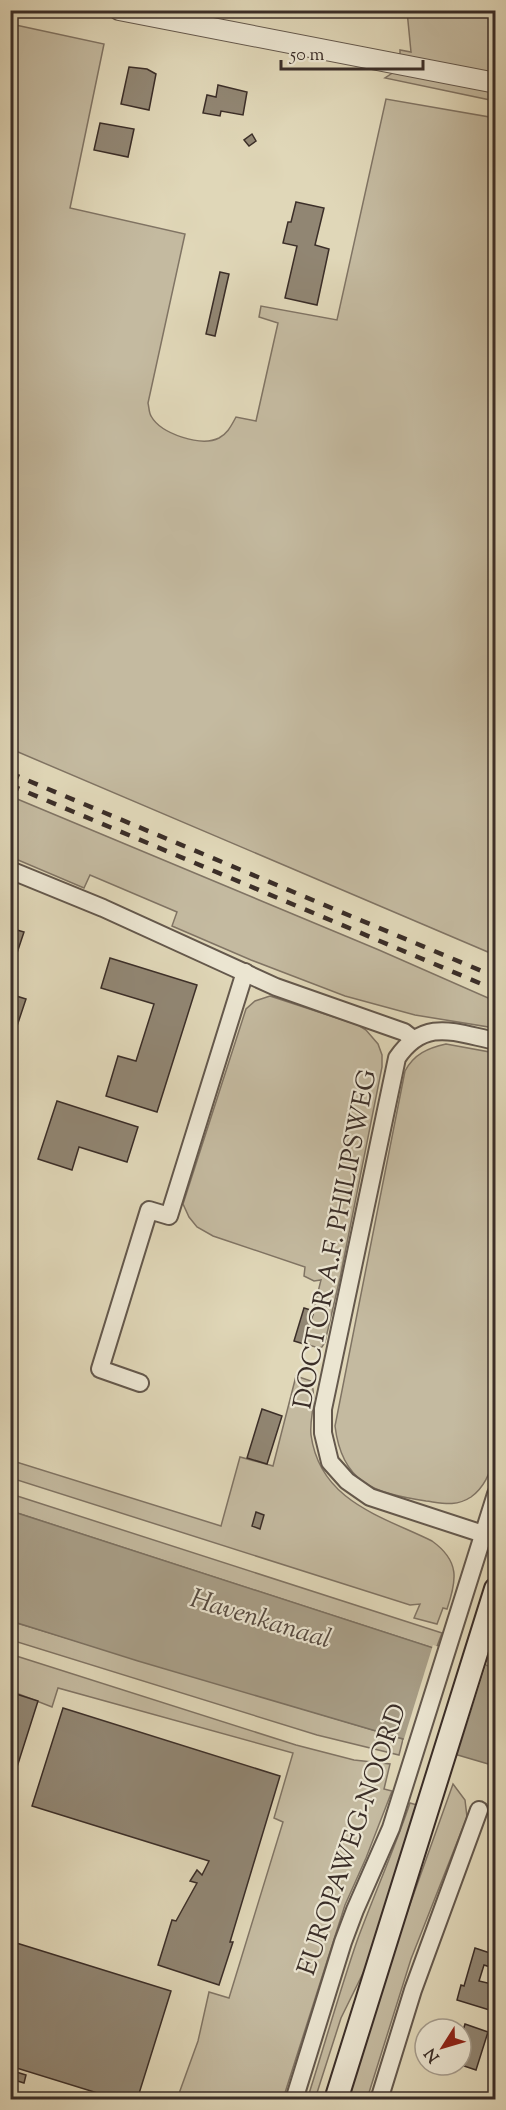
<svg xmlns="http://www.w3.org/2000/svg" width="506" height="2110" font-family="'Sorts Mill Goudy',serif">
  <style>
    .green { fill: #c4baa0; stroke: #807464; stroke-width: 1.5 }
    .water { fill: #a89e87; stroke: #7c7161; stroke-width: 1.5 }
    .pier { fill: #e0d7b8 }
    .building { fill: #918673; stroke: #3b2e28; stroke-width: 1.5 }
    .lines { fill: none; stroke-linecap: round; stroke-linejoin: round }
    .minor-casing { stroke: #64584c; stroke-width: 20 }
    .tertiary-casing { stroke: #64584c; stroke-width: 22 }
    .secondary-casing { stroke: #3b2e28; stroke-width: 26 }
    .minor { stroke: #ebe5d1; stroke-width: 16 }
    .tertiary { stroke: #ebe5d1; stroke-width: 20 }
    .secondary { stroke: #ebe5d1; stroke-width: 22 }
    .rail { stroke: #3b2e28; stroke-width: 4.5; stroke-dasharray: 10 10; stroke-linecap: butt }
    .labels { text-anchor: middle; stroke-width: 4.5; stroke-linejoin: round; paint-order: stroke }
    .street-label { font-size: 26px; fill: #3b2e28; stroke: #ebe5d1 }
    .water-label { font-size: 27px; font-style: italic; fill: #564a40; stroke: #ebe5d1 }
  </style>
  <rect width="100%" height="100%" fill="#e0d7b8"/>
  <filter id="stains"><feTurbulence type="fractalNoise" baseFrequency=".00333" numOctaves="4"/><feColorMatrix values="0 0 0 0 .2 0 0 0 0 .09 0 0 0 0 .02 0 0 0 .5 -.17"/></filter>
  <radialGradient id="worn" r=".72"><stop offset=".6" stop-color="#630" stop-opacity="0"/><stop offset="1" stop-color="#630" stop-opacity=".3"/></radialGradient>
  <g class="green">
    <polygon points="407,11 495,11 495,77 400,58 400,50 411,52"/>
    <path d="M11 24 104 44 70 208 185 234 148 403C149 407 149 413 151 416 161 434 201 447 219 438 228 433 231 426 236 417L256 421 278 323 259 317 261 306 337 320 386 99 495 118V955L11 749Z"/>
    <polygon points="394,72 495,91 495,101 385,78"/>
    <polygon points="10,796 379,950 495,1001 495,1028 415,1015 345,996 251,960 172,926 177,912 90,875 84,888 11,857"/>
    <polygon points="270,996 358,1025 366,1030 378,1044 382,1055 382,1067 340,1278 325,1342 322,1347 319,1348 305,1344 321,1280 314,1281 304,1276 305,1267 213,1236 197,1227 189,1217 183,1204 246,1009 255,1001"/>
    <path d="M446 1044 495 1053 496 1454C490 1471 486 1486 471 1497 456 1507 442 1503 426 1501 375 1493 342 1484 335 1426L405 1071C414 1054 428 1048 446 1044Z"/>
    <path d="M296 1376 311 1381C318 1403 309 1415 311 1435 320 1501 381 1516 432 1541 460 1561 457 1580 447 1609L443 1608 437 1624 414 1618 420 1604 410 1605 11 1478 10 1460 221 1526 240 1457 273 1466Z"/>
    <polygon points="11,1494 442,1633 436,1649 11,1511"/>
    <polygon points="10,1621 403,1739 399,1755 317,1735 11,1640"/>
    <polygon points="491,1648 495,1649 495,1668 485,1665"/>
    <polygon points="10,1654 296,1745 354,1760 390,1764 384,1789 392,1791 366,1858 345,1905 283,2099 177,2099 198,2041 209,1992 229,1998 283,1822 274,1818 293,1753 58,1688 52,1707 11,1691"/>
    <polygon points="453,1784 465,1800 467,1817 411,1959 367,2099 348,2100 398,1938"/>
    <path d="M410 1803 417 1805 367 1965 341 2018 315 2099 307 2100C324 2047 339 1993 357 1941 374 1895 394 1850 410 1803Z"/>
  </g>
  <polygon class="water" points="11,1511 495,1668 495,1766 138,1661 11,1621"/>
  <polygon class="pier" points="433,1645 487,1662 456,1758 403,1742"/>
  <g class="building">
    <polygon points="129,67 147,69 156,74 149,110 121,104"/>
    <polygon points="218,85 247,92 243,115 221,111 220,116 203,113 207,95 216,97"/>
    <polygon points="100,123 134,129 128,157 94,150"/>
    <polygon points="252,134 256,141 249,146 244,140"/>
    <polygon points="296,202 324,208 315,245 329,249 317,305 285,298 297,246 283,243 288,222 291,222"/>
    <polygon points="220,272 229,274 215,336 206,334"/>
    <polygon points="10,928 24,932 10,974"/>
    <polygon points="110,958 197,985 157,1112 106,1096 118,1056 136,1061 154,1004 101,988"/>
    <polygon points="10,994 26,999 10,1047"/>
    <polygon points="57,1101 138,1127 127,1162 79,1147 72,1170 38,1159"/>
    <polygon points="304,1308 314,1311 304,1344 294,1341"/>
    <polygon points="262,1409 282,1416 267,1464 247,1458"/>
    <polygon points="256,1512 264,1515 260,1529 252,1526"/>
    <polygon points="10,1692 38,1701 10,1789"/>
    <polygon points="63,1708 280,1776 230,1942 233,1942 219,1985 158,1965 172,1920 176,1921 197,1883 190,1881 197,1870 202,1875 209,1861 32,1806"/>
    <polygon points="10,1941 171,1991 137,2100 120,2100 10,2066"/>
    <polygon points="475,1948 496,1955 496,1969 484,1965 479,1981 496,1985 496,2012 457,2000 461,1985 464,1986"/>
    <polygon points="465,2024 488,2032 476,2070 461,2065 461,2037"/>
    <polygon points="13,2071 26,2075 24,2083 11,2079"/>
    <polygon points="496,2071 496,2100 486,2100"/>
  </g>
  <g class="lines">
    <g class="minor-casing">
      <g id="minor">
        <polyline points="10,870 103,908 276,987 404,1032 413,1039"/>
        <polyline points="140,1383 100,1369 149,1210 169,1216 245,972"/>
        <path d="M483 1534 370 1497 347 1481 330 1462 323 1433V1409L397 1058C425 1017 455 1033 496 1041"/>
        <polyline points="294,2100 343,1942 355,1910 391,1828 496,1494"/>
        <polyline points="379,2100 413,1990 479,1810"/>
      </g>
    </g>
    <g class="tertiary-casing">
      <polyline id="tertiary" points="119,10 496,83"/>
    </g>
    <g class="secondary-casing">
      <polyline id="secondary" points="336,2100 496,1589"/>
    </g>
    <use href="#minor" class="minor"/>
    <use href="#tertiary" class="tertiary"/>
    <use href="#secondary" class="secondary"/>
    <g class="rail">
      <polyline points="10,773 496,977"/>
      <polyline points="10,785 496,990"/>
    </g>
  </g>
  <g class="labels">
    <g class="street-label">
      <text transform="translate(334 1239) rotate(-79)" y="9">DOCTOR A.F. PHILIPSWEG</text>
      <text transform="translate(351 1839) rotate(-71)" y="9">EUROPAWEG-NOORD</text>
    </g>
    <g class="water-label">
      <text transform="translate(261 1618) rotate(17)" y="9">Havenkanaal</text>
    </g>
  </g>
  <rect width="506" height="2110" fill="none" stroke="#e0d7b8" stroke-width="36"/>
  <rect x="12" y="12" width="482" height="2086" fill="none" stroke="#3b2e28" stroke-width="3"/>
  <rect x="18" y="18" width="470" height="2074" fill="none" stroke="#3b2e28" stroke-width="1.5"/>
  <g transform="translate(443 2047) rotate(233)"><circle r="28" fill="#ebe5d1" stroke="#a59c8d" stroke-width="1.5"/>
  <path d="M0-4.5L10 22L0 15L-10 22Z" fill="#8f2418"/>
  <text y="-9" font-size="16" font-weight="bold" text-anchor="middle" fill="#3b2e28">N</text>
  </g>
  <path d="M281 60v9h142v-9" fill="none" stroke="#3b2e28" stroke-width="3"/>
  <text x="290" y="60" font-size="18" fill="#3b2e28" stroke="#ebe5d1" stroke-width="4.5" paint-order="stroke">50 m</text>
  <rect width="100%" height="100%" filter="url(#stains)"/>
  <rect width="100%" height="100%" fill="url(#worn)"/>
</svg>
